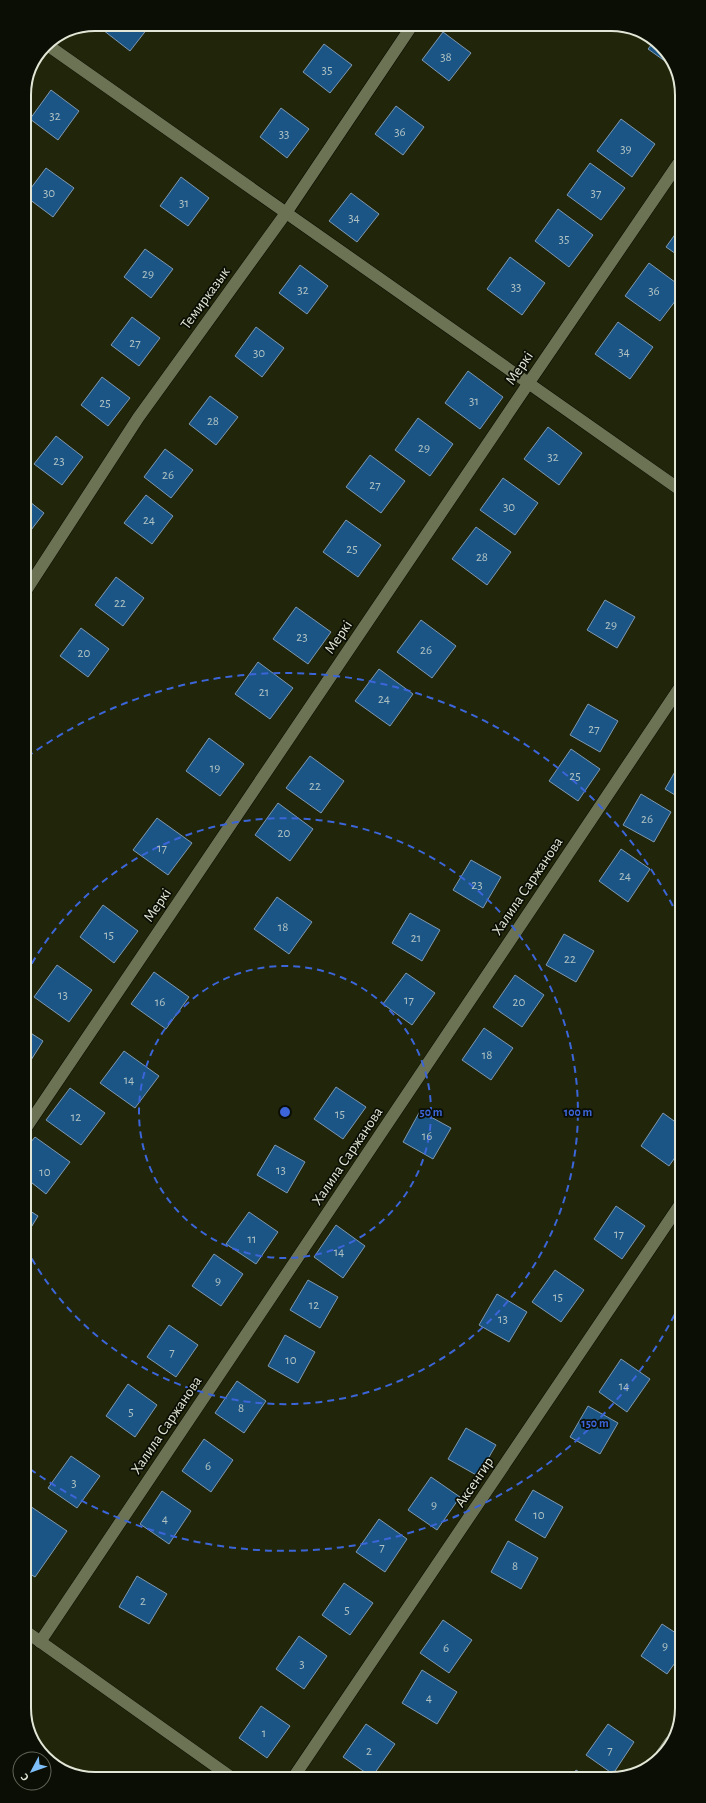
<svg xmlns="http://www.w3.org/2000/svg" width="706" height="1803" font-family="'Alegreya Sans',sans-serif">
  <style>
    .building { fill: #1a5586; stroke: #7f98b1 }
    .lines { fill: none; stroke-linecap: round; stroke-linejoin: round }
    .street-casing { stroke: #0b0e00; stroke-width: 13 }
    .street { stroke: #6c7355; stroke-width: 12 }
    .ring { fill: none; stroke: #3b65d8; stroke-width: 2; stroke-dasharray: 7 5 }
    .labels { text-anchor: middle; stroke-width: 3.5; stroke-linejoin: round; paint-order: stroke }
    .number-label { font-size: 13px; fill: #b0c2c2 }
    .street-label { font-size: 15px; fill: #e2e6d6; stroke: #0b0e04 }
    .rim { fill: none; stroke: #e2e6d6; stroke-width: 2 }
    .centre { fill: #3b65d8; stroke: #0b0e04; stroke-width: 2 }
    .ring-label { font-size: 12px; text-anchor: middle; font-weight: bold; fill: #3b65d8; stroke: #0b0e04; stroke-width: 3.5; stroke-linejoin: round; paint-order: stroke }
  </style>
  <rect width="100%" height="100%" fill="#21260a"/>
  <g class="building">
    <polygon points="107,24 151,24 130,51 103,30"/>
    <polygon points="443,32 471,53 449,81 422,60"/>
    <polygon points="655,40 676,69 648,49"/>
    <polygon points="324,44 352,65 330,93 303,72"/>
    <polygon points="51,90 79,111 58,140 30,119"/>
    <polygon points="396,106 424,127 403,155 375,134"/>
    <polygon points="281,108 309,129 287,158 260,137"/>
    <polygon points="621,119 655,144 632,177 597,151"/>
    <polygon points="590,163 625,188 601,220 567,195"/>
    <polygon points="46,168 74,188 53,217 25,196"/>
    <polygon points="181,177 209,198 188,226 160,206"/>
    <polygon points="351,193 379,214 357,242 329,221"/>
    <polygon points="558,209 593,235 569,267 535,241"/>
    <polygon points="679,229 679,256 666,247"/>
    <polygon points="145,249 173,269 151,298 124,277"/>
    <polygon points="510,257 545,283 522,315 487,289"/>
    <polygon points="649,263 679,285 679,296 660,321 625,296"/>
    <polygon points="300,265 328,286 307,314 279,293"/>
    <polygon points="132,317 160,338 139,366 111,345"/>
    <polygon points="618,322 653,347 630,379 595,354"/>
    <polygon points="256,327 284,348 262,377 235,356"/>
    <polygon points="468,371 503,397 480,429 445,403"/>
    <polygon points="102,377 130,398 108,426 81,405"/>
    <polygon points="210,396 238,417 216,445 189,424"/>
    <polygon points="418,418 453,444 430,476 395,450"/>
    <polygon points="548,427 582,453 559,485 524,459"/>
    <polygon points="56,436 83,457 62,485 34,464"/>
    <polygon points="165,449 193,470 171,498 144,477"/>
    <polygon points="370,455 405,481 381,513 346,487"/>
    <polygon points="503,478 538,503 515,535 480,510"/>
    <polygon points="146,495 173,516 152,544 124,523"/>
    <polygon points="25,498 44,513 25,538"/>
    <polygon points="346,520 381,545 358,577 323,552"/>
    <polygon points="476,527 511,552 487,585 452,559"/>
    <polygon points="116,577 144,598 123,626 95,605"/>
    <polygon points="605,600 635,617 617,648 587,630"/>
    <polygon points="296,607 331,632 308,664 273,639"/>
    <polygon points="421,620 456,646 432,678 397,652"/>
    <polygon points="81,628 109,649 88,677 60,656"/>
    <polygon points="258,662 293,688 270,719 235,694"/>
    <polygon points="379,669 413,694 390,726 355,701"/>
    <polygon points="588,704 618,721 600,752 570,735"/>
    <polygon points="209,738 244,764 220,796 186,771"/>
    <polygon points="571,749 600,769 578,801 549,781"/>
    <polygon points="310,756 344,781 321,813 286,788"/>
    <polygon points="680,763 680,798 665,789"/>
    <polygon points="641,794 671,812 654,842 623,825"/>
    <polygon points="278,803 313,829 290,861 255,835"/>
    <polygon points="157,818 192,843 168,875 133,850"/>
    <polygon points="621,849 650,869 628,902 599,881"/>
    <polygon points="471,860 501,877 483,908 453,890"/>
    <polygon points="277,897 312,922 289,954 254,929"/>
    <polygon points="103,905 138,931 114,963 80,937"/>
    <polygon points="410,913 440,930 422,961 392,943"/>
    <polygon points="564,934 594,951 576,982 546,965"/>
    <polygon points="57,965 92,990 69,1022 34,997"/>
    <polygon points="154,972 189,997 166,1029 131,1004"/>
    <polygon points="406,973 435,993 412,1025 383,1004"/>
    <polygon points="515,975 544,995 522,1027 493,1007"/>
    <polygon points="484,1028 513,1048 491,1080 462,1060"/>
    <polygon points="26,1030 43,1041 26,1068"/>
    <polygon points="124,1051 159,1076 135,1108 100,1083"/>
    <polygon points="336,1087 366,1107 343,1139 314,1119"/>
    <polygon points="70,1088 105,1113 81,1145 46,1120"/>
    <polygon points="420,1111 451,1128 433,1159 403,1142"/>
    <polygon points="663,1113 681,1126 681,1149 669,1166 641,1146"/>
    <polygon points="35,1137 70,1162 46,1194 27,1179 26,1148"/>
    <polygon points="275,1145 305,1162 287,1193 257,1175"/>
    <polygon points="616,1206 645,1226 622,1259 594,1239"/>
    <polygon points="27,1209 38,1216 27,1234"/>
    <polygon points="249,1212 278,1232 256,1264 226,1244"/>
    <polygon points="336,1225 365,1246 343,1278 314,1257"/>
    <polygon points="214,1254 243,1274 221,1306 192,1286"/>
    <polygon points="555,1270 584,1290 561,1322 532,1302"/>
    <polygon points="308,1280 338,1297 320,1328 290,1310"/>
    <polygon points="497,1294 527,1312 509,1342 479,1325"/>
    <polygon points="169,1325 198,1345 176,1377 147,1357"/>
    <polygon points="285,1335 315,1352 298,1383 268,1366"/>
    <polygon points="621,1359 650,1379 627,1412 599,1392"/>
    <polygon points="237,1381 266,1401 244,1433 215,1413"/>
    <polygon points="128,1384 157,1405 135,1437 106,1416"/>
    <polygon points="588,1406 618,1423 600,1454 570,1437"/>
    <polygon points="466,1428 496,1445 478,1476 448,1459"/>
    <polygon points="204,1439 233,1460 211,1492 182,1471"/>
    <polygon points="71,1456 100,1476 77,1508 48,1488"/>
    <polygon points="431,1477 460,1497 437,1530 408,1510"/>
    <polygon points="533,1490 563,1507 545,1538 515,1520"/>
    <polygon points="162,1491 191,1511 169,1544 140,1524"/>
    <polygon points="27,1504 67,1531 35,1577 27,1572"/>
    <polygon points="379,1519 407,1539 385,1572 356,1552"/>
    <polygon points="508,1541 538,1558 521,1589 491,1572"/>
    <polygon points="137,1576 167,1594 149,1624 119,1607"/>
    <polygon points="344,1583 373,1603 350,1635 322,1615"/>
    <polygon points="682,1601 682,1613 676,1609"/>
    <polygon points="443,1620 472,1640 449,1673 420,1653"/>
    <polygon points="662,1624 682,1637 682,1653 667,1674 641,1656"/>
    <polygon points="299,1636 327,1656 304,1689 276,1669"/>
    <polygon points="422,1670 457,1692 437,1724 402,1703"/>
    <polygon points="261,1706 290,1726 267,1758 239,1738"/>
    <polygon points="366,1724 395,1744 372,1777 343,1757"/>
    <polygon points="608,1724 634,1742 613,1774 586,1755"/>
    <polygon points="576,1770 586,1776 572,1776"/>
  </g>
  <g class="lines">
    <g class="street-casing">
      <g id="street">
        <polyline points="46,44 679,489"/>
        <polyline points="25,592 138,418 286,213 413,24"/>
        <polyline points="26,1128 528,384 678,164"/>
        <polyline points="28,1633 232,1778"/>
        <polyline points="40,1642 680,687"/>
        <polyline points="661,1755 670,1742"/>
        <polyline points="293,1778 681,1203"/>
      </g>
    </g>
    <use href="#street" class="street"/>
  </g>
  <g class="ring">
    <circle cx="285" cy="1112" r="146"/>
    <path d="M26 974A293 293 0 1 1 28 1252"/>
    <path d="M680 1304A439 439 0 0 1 30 1469M27 757A439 439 0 0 1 680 920"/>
  </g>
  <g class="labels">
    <g class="number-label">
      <text x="446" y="61">38</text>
      <text x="327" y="74">35</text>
      <text x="55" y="120">32</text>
      <text x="400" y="136">36</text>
      <text x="284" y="138">33</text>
      <text x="626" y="153">39</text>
      <text x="49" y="197">30</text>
      <text x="596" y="197">37</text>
      <text x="184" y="207">31</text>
      <text x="354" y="222">34</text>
      <text x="564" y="243">35</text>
      <text x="148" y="278">29</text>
      <text x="516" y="291">33</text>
      <text x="303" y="294">32</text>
      <text x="654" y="295">36</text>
      <text x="135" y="347">27</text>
      <text x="624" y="356">34</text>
      <text x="259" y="357">30</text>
      <text x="474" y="405">31</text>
      <text x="105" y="407">25</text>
      <text x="213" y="425">28</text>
      <text x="424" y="452">29</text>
      <text x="553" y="461">32</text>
      <text x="59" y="465">23</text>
      <text x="168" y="479">26</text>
      <text x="375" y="489">27</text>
      <text x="509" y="511">30</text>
      <text x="149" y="524">24</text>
      <text x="352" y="553">25</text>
      <text x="482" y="561">28</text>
      <text x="120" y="607">22</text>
      <text x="611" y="629">29</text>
      <text x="302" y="641">23</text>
      <text x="426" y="654">26</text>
      <text x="84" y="657">20</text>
      <text x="264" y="696">21</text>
      <text x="384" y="703">24</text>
      <text x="594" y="733">27</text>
      <text x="215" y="772">19</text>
      <text x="575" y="780">25</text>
      <text x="315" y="790">22</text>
      <text x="647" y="823">26</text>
      <text x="284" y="837">20</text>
      <text x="162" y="852">17</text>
      <text x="625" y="880">24</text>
      <text x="477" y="889">23</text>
      <text x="283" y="931">18</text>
      <text x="109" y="939">15</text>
      <text x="416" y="942">21</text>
      <text x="570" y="963">22</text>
      <text x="63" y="999">13</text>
      <text x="409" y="1004">17</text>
      <text x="160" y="1006">16</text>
      <text x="519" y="1006">20</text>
      <text x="487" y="1059">18</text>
      <text x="129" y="1084">14</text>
      <text x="340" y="1118">15</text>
      <text x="76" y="1121">12</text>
      <text x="427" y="1140">16</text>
      <text x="281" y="1174">13</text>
      <text x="45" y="1176">10</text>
      <text x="619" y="1238">17</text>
      <text x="252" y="1243">11</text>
      <text x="339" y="1256">14</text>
      <text x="218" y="1285">9</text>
      <text x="558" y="1301">15</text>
      <text x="314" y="1309">12</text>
      <text x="503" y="1323">13</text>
      <text x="172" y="1356">7</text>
      <text x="291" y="1364">10</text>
      <text x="624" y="1390">14</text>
      <text x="241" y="1412">8</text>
      <text x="131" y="1416">5</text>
      <text x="208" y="1470">6</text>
      <text x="74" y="1487">3</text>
      <text x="434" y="1509">9</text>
      <text x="539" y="1519">10</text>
      <text x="165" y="1523">4</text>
      <text x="382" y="1551">7</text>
      <text x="515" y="1570">8</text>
      <text x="143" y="1605">2</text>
      <text x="347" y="1614">5</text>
      <text x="665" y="1650">9</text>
      <text x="446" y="1652">6</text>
      <text x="302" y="1668">3</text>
      <text x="429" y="1702">4</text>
      <text x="264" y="1737">1</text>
      <text x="610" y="1754">7</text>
      <text x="369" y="1755">2</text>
    </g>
    <g class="street-label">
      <text transform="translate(205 298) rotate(-54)" y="5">Темирказык</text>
      <text transform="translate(519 368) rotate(-56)" y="5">Меркі</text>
      <text transform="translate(338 637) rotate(-56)" y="5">Меркі</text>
      <text transform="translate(527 886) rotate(-56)" y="5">Халила Саржанова</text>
      <text transform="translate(157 905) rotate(-56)" y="5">Меркі</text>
      <text transform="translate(347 1156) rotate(-56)" y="5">Халила Саржанова</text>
      <text transform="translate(166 1425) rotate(-56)" y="5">Халила Саржанова</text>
      <text transform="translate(474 1482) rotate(-56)" y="5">Аксенгир</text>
    </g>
  </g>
  <path d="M0 0H706V1803H0ZM95 31H611A64 64 0 0 1 675 95V1708A64 64 0 0 1 611 1772H95A64 64 0 0 1 31 1708V95A64 64 0 0 1 95 31Z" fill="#0b0e04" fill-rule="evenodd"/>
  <path class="rim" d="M95 31H611A64 64 0 0 1 675 95V1708A64 64 0 0 1 611 1772H95A64 64 0 0 1 31 1708V95A64 64 0 0 1 95 31Z"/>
  <circle cx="285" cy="1112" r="6" class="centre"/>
  <g class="ring-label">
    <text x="431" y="1116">50 m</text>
    <text x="578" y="1116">100 m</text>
    <text x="595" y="1427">150 m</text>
  </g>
  <g transform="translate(32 1771) rotate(229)"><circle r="19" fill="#0b0e04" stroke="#616458"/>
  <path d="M0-3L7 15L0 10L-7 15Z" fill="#7ebef9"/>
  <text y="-6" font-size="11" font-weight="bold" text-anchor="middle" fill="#e2e6d6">С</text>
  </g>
</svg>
